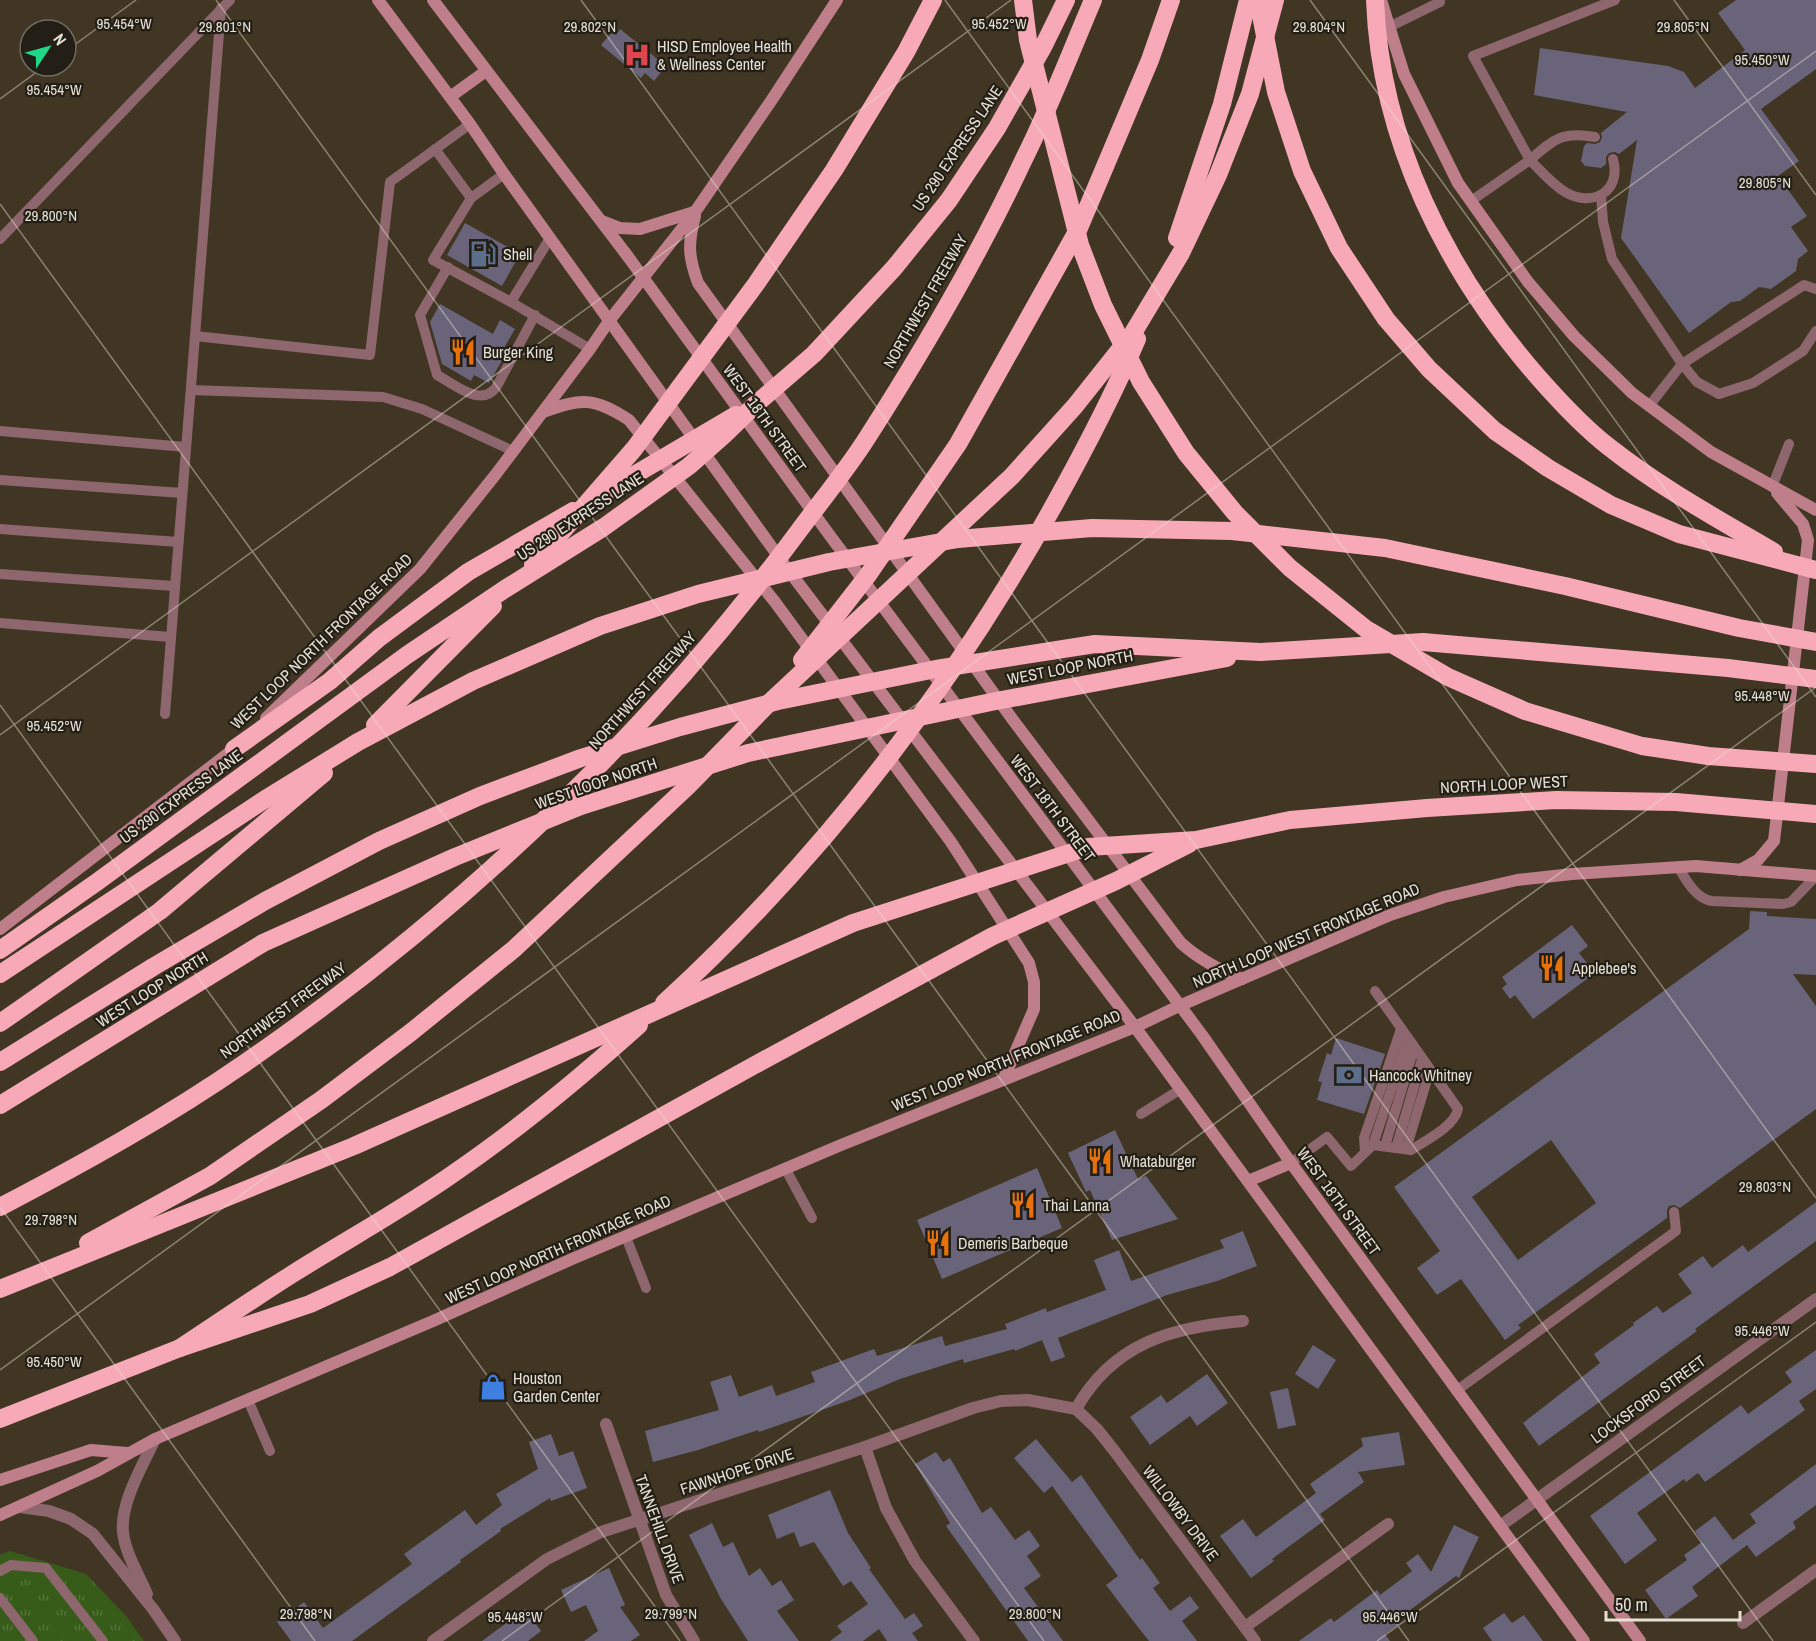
<svg xmlns="http://www.w3.org/2000/svg" width="1816" height="1641" font-family="'Archivo Narrow',sans-serif">
  <style>
    .grass { fill: url(#grass-tufts) }
    .building { fill: #6a647a; fill-rule: evenodd }
    .lines { fill: none; stroke-linecap: round; stroke-linejoin: round }
    .service { stroke: #8e666d; stroke-width: 10 }
    .minor { stroke: #8e666d; stroke-width: 12 }
    .secondary { stroke: #be7f8b; stroke-width: 12 }
    .motorway { stroke: #f8a9b8; stroke-width: 18 }
    .ticks { fill: none; stroke: #e6e0d5; stroke-width: 1.5; stroke-opacity: 0.45 }
    .labels { text-anchor: middle; stroke-width: 4.5; stroke-linejoin: round; paint-order: stroke }
    .poi-label { font-size: 16px; fill: #e6e0d5; stroke: #231f16; text-anchor: start }
    .street-label { font-size: 16px; fill: #e6e0d5; stroke: #231f16 }
    .ticks-label { font-size: 15px; text-anchor: middle; fill: #e6e0d5; stroke: #231f16; stroke-width: 4.5; stroke-linejoin: round; paint-order: stroke }
  </style>
  <defs>
    <pattern id="grass-tufts" width="24" height="20" patternUnits="userSpaceOnUse" patternTransform="scale(1.5)"><rect width="24" height="20" fill="#375c1a"/><path d="M3 7l-1-3M5 7V3M7 7l1-3M15 17l-1-3M17 17v-4M19 17l1-3" fill="none" stroke="#54733a"/></pattern>
  </defs>
  <rect width="100%" height="100%" fill="#403623"/>
  <polygon class="grass" points="10,1551 86,1574 126,1616 144,1641 0,1641 0,1555"/>
  <g class="building">
    <polygon points="1736,0 1816,0 1816,69 1761,109 1799,161 1778,176 1807,216 1791,227 1808,251 1798,259 1796,271 1771,289 1759,287 1740,301 1731,302 1689,333 1621,238 1637,140 1619,154 1615,152 1609,153 1606,157 1606,164 1601,168 1585,166 1581,161 1584,146 1587,143 1595,144 1600,142 1602,137 1601,133 1627,112 1534,95 1540,48 1668,66 1684,72 1695,88 1745,50 1718,13"/>
    <polygon points="620,29 666,66 654,81 645,73 641,78 601,45 612,32 616,35"/>
    <polygon points="465,223 520,254 502,286 447,255"/>
    <polygon points="440,304 493,334 500,320 515,329 504,348 508,350 489,383 474,375 471,381 442,364 430,322"/>
    <path d="M1750 911 1767 912V916L1816 919V975L1793 974 1816 1006V1109L1680 1208 1674 1205 1669 1206 1667 1210V1218L1518 1325 1521 1328 1505 1340 1461 1279 1437 1295 1417 1268 1440 1251 1394 1187 1749 929ZM1551 1140 1596 1203 1518 1260 1472 1197Z"/>
    <polygon points="1572,925 1588,946 1579,953 1595,973 1533,1019 1515,995 1510,999 1502,988 1507,984 1502,977"/>
    <polygon points="1336,1038 1385,1054 1364,1114 1317,1100 1322,1082 1318,1081 1327,1053 1331,1055"/>
    <polygon points="1115,1130 1138,1179 1146,1176 1178,1219 1112,1240 1090,1190 1086,1192 1068,1153"/>
    <polygon points="1037,1168 1062,1228 942,1279 917,1220"/>
    <polygon points="1816,1202 1816,1241 1695,1329 1697,1331 1539,1446 1523,1423 1600,1363 1594,1354 1634,1325 1633,1323 1657,1306 1663,1313 1692,1293 1678,1274 1703,1256 1712,1268 1743,1245 1748,1252"/>
    <polygon points="1243,1231 1257,1266 1217,1281 1167,1295 1058,1338 1065,1357 1051,1362 1042,1340 1015,1351 1014,1349 964,1363 963,1359 900,1379 850,1400 759,1432 758,1430 698,1450 653,1462 645,1431 719,1410 710,1382 731,1375 739,1397 772,1385 776,1396 815,1382 811,1372 874,1349 877,1356 942,1336 945,1346 1007,1329 1005,1324 1046,1308 1047,1312 1106,1290 1094,1260 1119,1250 1131,1281 1224,1248 1220,1240"/>
    <polygon points="1313,1345 1336,1360 1318,1389 1295,1374"/>
    <polygon points="1816,1350 1816,1389 1799,1401 1805,1410 1705,1482 1698,1473 1686,1482 1684,1479 1637,1513 1657,1540 1625,1564 1590,1516 1741,1405 1748,1414 1792,1382 1785,1372"/>
    <polygon points="1207,1374 1228,1403 1197,1426 1190,1416 1150,1445 1130,1417 1161,1395 1167,1403"/>
    <polygon points="1288,1388 1296,1425 1278,1429 1270,1392"/>
    <polygon points="1399,1432 1405,1465 1358,1472 1364,1482 1320,1514 1325,1520 1272,1559 1274,1561 1251,1578 1220,1536 1243,1519 1256,1537 1316,1493 1310,1484 1363,1446 1361,1438"/>
    <polygon points="551,1434 559,1456 573,1451 587,1488 551,1501 550,1498 500,1529 501,1531 460,1560 461,1562 352,1641 291,1641 277,1622 304,1602 323,1628 412,1564 404,1554 465,1510 476,1525 502,1505 496,1494 538,1469 529,1442"/>
    <polygon points="1036,1439 1072,1482 1081,1475 1140,1560 1142,1558 1160,1583 1153,1588 1170,1611 1190,1596 1199,1608 1182,1621 1197,1641 1149,1641 1134,1622 1106,1585 1118,1576 1052,1486 1044,1493 1014,1458"/>
    <polygon points="936,1452 943,1462 950,1458 982,1513 991,1507 1015,1540 1029,1530 1040,1546 1027,1556 1041,1576 1024,1588 1063,1641 1028,1641 946,1526 950,1523 915,1464"/>
    <polygon points="1816,1464 1816,1505 1793,1522 1796,1528 1756,1557 1747,1545 1692,1587 1698,1596 1666,1619 1645,1590 1687,1560 1684,1555 1702,1542 1695,1531 1715,1516 1733,1540 1756,1523 1750,1514"/>
    <polygon points="830,1490 848,1533 871,1568 869,1569 905,1619 914,1613 923,1626 912,1633 918,1641 887,1641 879,1629 863,1641 830,1641 842,1632 837,1626 868,1604 851,1581 843,1586 814,1542 800,1547 794,1532 777,1539 768,1515"/>
    <polygon points="712,1523 723,1547 733,1542 749,1576 760,1568 772,1586 781,1580 794,1600 777,1611 799,1641 748,1641 721,1599 689,1535"/>
    <polygon points="1454,1525 1479,1537 1459,1578 1456,1576 1398,1619 1401,1623 1385,1634 1390,1641 1299,1641 1331,1618 1334,1622 1377,1590 1380,1595 1412,1571 1406,1563 1418,1554 1431,1572"/>
    <polygon points="609,1568 625,1605 620,1607 640,1635 631,1641 584,1641 598,1631 586,1605 571,1612 561,1590"/>
    <polygon points="525,1609 541,1631 528,1641 482,1641"/>
    <polygon points="1504,1613 1512,1623 1524,1615 1543,1641 1492,1641 1483,1628"/>
  </g>
  <g class="lines">
    <g class="service">
      <polyline points="1389,27 1440,2 1439,0"/>
      <path d="M1595 137C1562 131 1554 139 1530 160 1541 171 1552 184 1565 192 1592 208 1622 192 1613 159"/>
      <polyline points="435,149 471,198 504,174"/>
      <polyline points="1601,195 1603,222 1612,259 1682,364 1697,382 1719,394 1753,383 1803,351 1816,331"/>
      <polyline points="471,198 433,260 511,302 550,238"/>
      <polyline points="1471,201 1530,160 1473,56 1615,0"/>
      <polyline points="0,239 230,0"/>
      <path d="M448 267 420 315 437 375C454 384 482 409 497 386L535 315"/>
      <polyline points="511,302 590,349"/>
      <polyline points="195,336 370,355 390,182 470,124"/>
      <polyline points="191,390 383,397 422,409 513,451"/>
      <polyline points="1649,406 1682,364 1804,285 1816,289"/>
      <polyline points="0,431 186,447"/>
      <polyline points="0,480 182,493"/>
      <polyline points="1772,487 1789,444"/>
      <polyline points="0,529 178,542"/>
      <polyline points="0,574 174,586"/>
      <polyline points="0,623 170,637"/>
      <polyline points="165,714 221,8"/>
      <path d="M1678 867C1686 880 1696 899 1712 901L1783 904 1791 902 1816 876"/>
      <polyline points="1141,1114 1181,1089"/>
      <polyline points="1373,1145 1408,1038"/>
      <polyline points="1385,1146 1414,1048"/>
      <polyline points="1396,1148 1422,1059"/>
      <polyline points="1406,1149 1430,1070"/>
      <polyline points="1365,1152 1364,1138 1401,1029"/>
      <path d="M1291 1163 1327 1137 1351 1166 1373 1145 1411 1150C1426 1140 1454 1127 1458 1109L1375 991"/>
      <polyline points="785,1168 812,1218"/>
      <polyline points="626,1237 646,1288"/>
      <polyline points="1456,1391 1676,1231 1674,1212"/>
      <polyline points="248,1400 270,1451"/>
      <polyline points="0,1571 11,1565 46,1568 103,1641"/>
      <polyline points="0,1598 33,1641"/>
    </g>
    <g class="minor">
      <polyline points="1076,1409 1097,1429 1116,1453 1255,1641"/>
      <path d="M1076 1409C1113 1343 1172 1327 1243 1321"/>
      <polyline points="606,1424 666,1595 694,1641"/>
      <polyline points="865,1447 886,1508 915,1561 974,1641"/>
      <polyline points="20,1507 49,1511 71,1519 93,1534 153,1609 175,1641"/>
      <polyline points="1500,1526 1816,1299"/>
      <path d="M147 1594C139 1575 125 1553 123 1532 120 1503 143 1465 155 1439"/>
      <polyline points="1743,1623 1816,1570"/>
      <polyline points="1245,1627 1388,1524"/>
      <polyline points="433,1641 547,1559 601,1532 865,1447 973,1408 1001,1401 1028,1400 1076,1409"/>
    </g>
    <g class="secondary">
      <polyline points="378,0 470,124 504,174 786,567 1135,1027 1584,1641"/>
      <polyline points="433,0 629,258 828,533 1202,1035 1291,1163 1640,1641"/>
      <polyline points="1381,0 1404,74 1458,183 1528,282 1574,336 1632,393 1711,452 1816,510"/>
      <polyline points="450,97 486,71"/>
      <path d="M695 216C688 243 688 256 698 283L1013 720 1181 943C1200 960 1219 970 1242 979"/>
      <polyline points="602,221 620,228 640,229 694,212"/>
      <path d="M543 412C582 398 593 397 629 420L775 602 951 842 1029 963 1034 982V1009L1004 1078"/>
      <polyline points="266,718 420,569 496,474 590,349 609,321 695,212 773,98 837,0"/>
      <polyline points="1740,870 1758,860 1774,841 1808,540 1803,524 1777,493"/>
      <polyline points="0,929 239,745"/>
      <polyline points="1248,1181 1291,1163"/>
      <polyline points="0,1480 91,1450 127,1453"/>
      <polyline points="0,1515 97,1471 155,1439 433,1321 572,1259 841,1145 1135,1027 1179,1006 1390,915 1444,897 1517,880 1572,874 1696,866 1816,876"/>
    </g>
    <g class="motorway">
      <polyline points="1023,0 1028,40 1080,245 1103,305 1141,382 1186,453 1235,513 1290,568 1366,629 1448,677 1525,711 1642,746 1708,756 1816,764"/>
      <polyline points="1258,0 1276,92 1302,171 1339,248 1386,319 1429,369 1495,431 1548,468 1611,505 1679,534 1816,570"/>
      <path d="M1375 0C1380 140 1447 273 1538 377 1560 402 1583 427 1609 447 1661 488 1718 519 1774 552"/>
      <polyline points="1177,238 1222,104 1248,0"/>
      <polyline points="602,494 736,415"/>
      <polyline points="533,565 634,449 756,284 834,170 906,52 933,0"/>
      <polyline points="802,660 868,575 958,444 1079,228 1150,60 1171,0"/>
      <polyline points="375,725 493,606"/>
      <polyline points="234,749 330,681 379,638 468,572 573,511"/>
      <polyline points="0,950 97,882 407,655 505,589 604,527 689,466 724,435 756,404 814,354 894,268 949,200 997,128 1043,47 1066,0"/>
      <polyline points="0,974 264,800 358,742 473,681 600,626 698,594 829,562 958,539 1092,528 1232,531 1385,548 1565,586 1739,628 1816,642"/>
      <path d="M664 1003C820 860 951 690 1054 505 1084 451 1113 396 1137 339"/>
      <polyline points="0,1023 160,911 324,773"/>
      <polyline points="0,1062 153,967 265,901 379,841 480,796 581,758 680,727 778,701 936,669 1095,644 1261,652 1423,642 1728,668 1816,679"/>
      <polyline points="0,1105 263,943 455,857 581,806 748,753 991,702 1227,658"/>
      <path d="M0 1207C84 1163 167 1117 245 1063 456 917 645 739 798 532 821 501 846 471 867 438 924 349 978 257 1023 161 1049 109 1070 54 1093 0"/>
      <polyline points="88,1243 210,1176 321,1100 410,1033 514,949 688,786 770,702 1012,476 1075,406 1133,333 1181,253 1218,175 1250,94 1275,0"/>
      <polyline points="0,1289 354,1146 853,923 1088,847 1196,840 1290,820 1427,808 1556,800 1676,802 1816,814"/>
      <path d="M180 1348C218 1323 256 1297 294 1273 348 1239 405 1208 457 1171 521 1127 581 1077 639 1025"/>
      <polyline points="0,1419 180,1348 310,1304 390,1267 753,1066 993,936 1116,881 1189,844"/>
    </g>
  </g>
  <path class="ticks" d="M216 0 1409 1641M581 0 1773 1641M945 0 1816 1198M1310 0 1816 697M1674 0 1816 195M66 51 136 0M0 99 45 66M0 204 1044 1641M0 705 680 1641M0 735 1011 0M0 1207 315 1641M0 1370 1816 51M502 1641 1816 687M1377 1641 1816 1322"/>
  <defs>
    <g id="hospital-bare" transform="scale(2.07)"><path d="M-5-5h3v3.5h4V-5h3V5h-3V1.5h-4V5h-3Z" fill="#e0444e" stroke="#231f16" stroke-width="2.5" paint-order="stroke"/></g>
    <g id="fuel-bare" transform="scale(2.07)"><path d="M-5.5-6h7V0h2V4h1.3V-2.5L3-4.5l.8-.8L6-3V5H2.5V1h-1V6h-7ZM-4.2-4.7v3.2H.2V-4.7Z" fill="#5c6f8a" stroke="#231f16" stroke-width="2.5" paint-order="stroke"/></g>
    <g id="restaurant-bare" transform="scale(2.07)"><path d="M-5-6h1v4h1v-4h1v4h1v-4h1v5L-1.5 .5V6h-2V.5L-5-1ZM5-6V6H3V1.5H1.5Q1.5-4 5-6Z" fill="#e8710a" stroke="#231f16" stroke-width="2.5" paint-order="stroke"/></g>
    <g id="bank-bare" transform="scale(2.07)"><path d="M-6-4H6V4H-6ZM0-2.3a2.3 2.3 0 1 0 0 4.6a2.3 2.3 0 1 0 0-4.6Z" fill="#5c6f8a" stroke="#231f16" stroke-width="2.5" paint-order="stroke"/></g>
    <g id="shop-bare" transform="scale(2.07)"><path d="M-5-2.5h2.3a2.7 3.5 0 0 1 5.4 0H5L5.5 6h-11ZM-1.5-2.5h3a1.5 2.3 0 0 0-3 0Z" fill="#3f7fe0" stroke="#231f16" stroke-width="2.5" paint-order="stroke"/></g>
  </defs>
  <g fill-rule="evenodd">
    <use href="#hospital-bare" x="637" y="55"/>
    <use href="#fuel-bare" x="483" y="254"/>
    <use href="#restaurant-bare" x="463" y="352"/>
    <use href="#restaurant-bare" x="1552" y="968"/>
    <use href="#bank-bare" x="1349" y="1075"/>
    <use href="#restaurant-bare" x="1100" y="1161"/>
    <use href="#restaurant-bare" x="1023" y="1205"/>
    <use href="#restaurant-bare" x="938" y="1243"/>
    <use href="#shop-bare" x="493" y="1387"/>
  </g>
  <g class="labels">
    <g class="poi-label">
      <text x="657" y="52">HISD Employee Health<tspan x="657" dy="18">&amp; Wellness Center</tspan></text>
      <text x="503" y="260">Shell</text>
      <text x="483" y="358">Burger King</text>
      <text x="1572" y="974">Applebee's</text>
      <text x="1369" y="1081">Hancock Whitney</text>
      <text x="1120" y="1167">Whataburger</text>
      <text x="1043" y="1211">Thai Lanna</text>
      <text x="958" y="1249">Demeris Barbeque</text>
      <text x="513" y="1384">Houston<tspan x="513" dy="18">Garden Center</tspan></text>
    </g>
    <g class="street-label">
      <text transform="translate(957 148) rotate(-56)" y="6">US 290 EXPRESS LANE</text>
      <text transform="translate(925 301) rotate(-60)" y="6">NORTHWEST FREEWAY</text>
      <text transform="translate(765 418) rotate(54)" y="6">WEST 18TH STREET</text>
      <text transform="translate(580 516) rotate(-33)" y="6">US 290 EXPRESS LANE</text>
      <text transform="translate(321 641) rotate(-44)" y="6">WEST LOOP NORTH FRONTAGE ROAD</text>
      <text transform="translate(1070 667) rotate(-11)" y="6">WEST LOOP NORTH</text>
      <text transform="translate(642 690) rotate(-48)" y="6">NORTHWEST FREEWAY</text>
      <text transform="translate(596 783) rotate(-19)" y="6">WEST LOOP NORTH</text>
      <text transform="translate(1504 784) rotate(-3)" y="6">NORTH LOOP WEST</text>
      <text transform="translate(181 796) rotate(-36)" y="6">US 290 EXPRESS LANE</text>
      <text transform="translate(1053 808) rotate(53)" y="6">WEST 18TH STREET</text>
      <text transform="translate(1306 935) rotate(-23)" y="6">NORTH LOOP WEST FRONTAGE ROAD</text>
      <text transform="translate(152 989) rotate(-32)" y="6">WEST LOOP NORTH</text>
      <text transform="translate(283 1010) rotate(-36)" y="6">NORTHWEST FREEWAY</text>
      <text transform="translate(1006 1060) rotate(-22)" y="6">WEST LOOP NORTH FRONTAGE ROAD</text>
      <text transform="translate(1339 1201) rotate(54)" y="6">WEST 18TH STREET</text>
      <text transform="translate(558 1249) rotate(-24)" y="6">WEST LOOP NORTH FRONTAGE ROAD</text>
      <text transform="translate(1648 1399) rotate(-36)" y="6">LOCKSFORD STREET</text>
      <text transform="translate(737 1471) rotate(-18)" y="6">FAWNHOPE DRIVE</text>
      <text transform="translate(1181 1513) rotate(53)" y="6">WILLOWBY DRIVE</text>
      <text transform="translate(660 1529) rotate(70)" y="6">TANNEHILL DRIVE</text>
    </g>
  </g>
  <g class="ticks-label">
    <text x="999" y="29">95.452°W</text>
    <text x="124" y="29">95.454°W</text>
    <text x="225" y="32">29.801°N</text>
    <text x="590" y="32">29.802°N</text>
    <text x="1319" y="32">29.804°N</text>
    <text x="1683" y="32">29.805°N</text>
    <text x="1762" y="65">95.450°W</text>
    <text x="54" y="95">95.454°W</text>
    <text x="1765" y="188">29.805°N</text>
    <text x="51" y="221">29.800°N</text>
    <text x="1762" y="701">95.448°W</text>
    <text x="54" y="731">95.452°W</text>
    <text x="1765" y="1192">29.803°N</text>
    <text x="51" y="1225">29.798°N</text>
    <text x="1762" y="1336">95.446°W</text>
    <text x="54" y="1367">95.450°W</text>
    <text x="306" y="1619">29.798°N</text>
    <text x="671" y="1619">29.799°N</text>
    <text x="1035" y="1619">29.800°N</text>
    <text x="515" y="1622">95.448°W</text>
    <text x="1390" y="1622">95.446°W</text>
  </g>
  <g transform="translate(48 48) rotate(54)"><circle r="28" fill="#231f16" stroke="#716c62" stroke-width="1.5"/>
  <path d="M0-4.5L10 22L0 15L-10 22Z" fill="#1fd887"/>
  <text y="-9" font-size="16" font-weight="bold" text-anchor="middle" fill="#e6e0d5">N</text>
  </g>
  <path d="M1606 1611v9h134v-9" fill="none" stroke="#e6e0d5" stroke-width="3"/>
  <text x="1615" y="1611" font-size="18" fill="#e6e0d5" stroke="#231f16" stroke-width="4.5" paint-order="stroke">50 m</text>
</svg>
